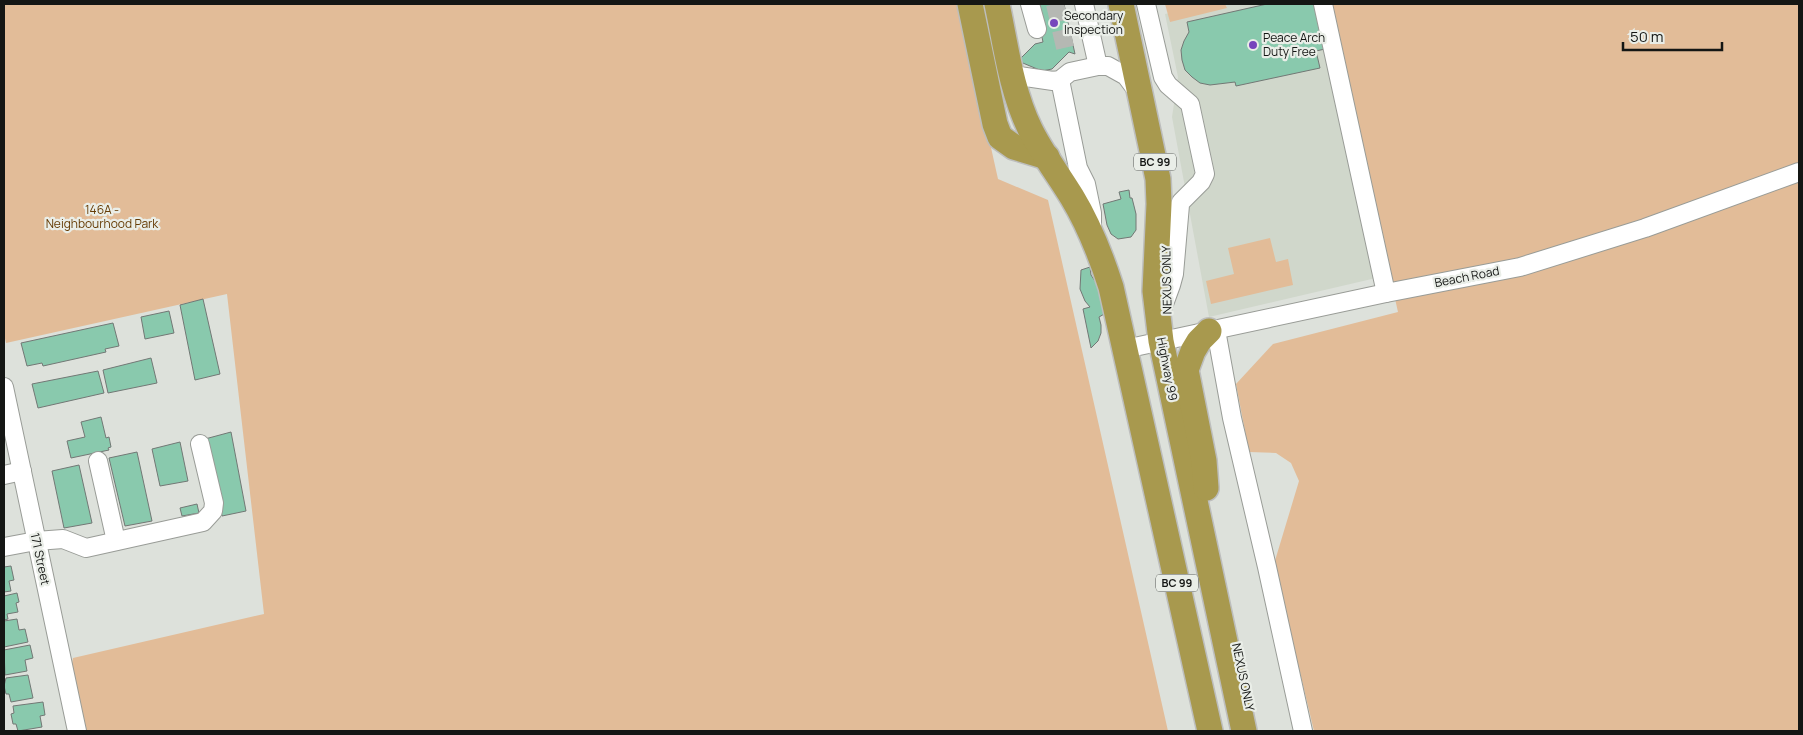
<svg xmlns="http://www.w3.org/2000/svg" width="1803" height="735" font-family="Manrope,sans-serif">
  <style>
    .built { fill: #d0d7cb }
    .green { fill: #e2bc98 }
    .building { fill: #89c9ad; stroke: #727875 }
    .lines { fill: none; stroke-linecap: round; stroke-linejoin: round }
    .minor-tunnel { stroke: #b5b8b3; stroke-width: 18; stroke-dasharray: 18 9; stroke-linecap: butt }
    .minor-casing { stroke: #999c97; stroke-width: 20 }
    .highway-casing { stroke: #bdbebd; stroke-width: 28 }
    .minor { stroke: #fff; stroke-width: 18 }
    .highway { stroke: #a8994e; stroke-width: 25 }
    .poi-dot { fill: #7645bc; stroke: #eaeee8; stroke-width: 2 }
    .labels { text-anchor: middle; stroke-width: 4.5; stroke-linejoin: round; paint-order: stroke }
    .shield { fill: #eaeee8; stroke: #545754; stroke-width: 1 }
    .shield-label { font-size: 11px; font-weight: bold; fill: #141614 }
    .poi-label { font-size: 12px; fill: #141614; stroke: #eaeee8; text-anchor: start }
    .park-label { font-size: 12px; fill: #663c05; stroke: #eaeee8 }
    .street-label { font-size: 12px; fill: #141614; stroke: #eaeee8 }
  </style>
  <rect width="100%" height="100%" fill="#dde1db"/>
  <polygon class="built" points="1216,4 1319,4 1376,278 1209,317 1172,117 1178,77 1165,14"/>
  <g class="green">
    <polygon points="4,4 959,4 998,179 1048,200 1168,731 85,731 71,669 73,658 264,614 227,294 6,343 4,334"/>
    <polygon points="1165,4 1225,4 1227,8 1170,22"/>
    <polygon points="1329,4 1799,4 1799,731 1314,731 1274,564 1299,481 1291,463 1276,453 1249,452 1236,384 1273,344 1398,312"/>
    <polygon points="1270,238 1276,262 1288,259 1293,285 1211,304 1206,281 1234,274 1228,248"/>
  </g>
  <g class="building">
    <polygon points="1035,4 1064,4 1075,54 1069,52 1052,69 1042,71 1018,61 1035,44 1043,42"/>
    <polygon points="1267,4 1315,4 1325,49 1316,51 1320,68 1236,86 1235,82 1210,85 1200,83 1192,77 1185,70 1182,60 1181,50 1184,41 1189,32 1187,22"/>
    <polygon points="1129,190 1130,198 1132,198 1136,214 1136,230 1131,237 1118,239 1111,234 1107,225 1103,204 1121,199 1119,192"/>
    <polygon points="1090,267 1091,275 1099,287 1106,313 1099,317 1101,325 1101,333 1098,341 1091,348 1083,309 1090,307 1085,301 1080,289 1081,270"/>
    <polygon points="203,299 220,374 195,380 180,305"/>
    <polygon points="169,311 174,333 145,339 141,317"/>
    <polygon points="113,323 119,346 105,349 106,352 43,366 42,363 27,366 21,343"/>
    <polygon points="151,358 157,383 108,393 103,370"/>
    <polygon points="98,371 104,393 38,408 32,384"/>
    <polygon points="101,417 106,438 109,437 111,447 108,448 109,450 71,458 67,441 85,437 81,422"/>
    <polygon points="231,432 246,511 222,516 205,439"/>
    <polygon points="180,442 188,481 160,486 152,449"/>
    <polygon points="137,452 152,521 125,526 109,458"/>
    <polygon points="79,465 92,523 64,528 52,471"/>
    <polygon points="197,504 199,513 182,516 180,508"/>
    <polygon points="11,566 14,580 9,581 11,591 4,592 4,567"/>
    <polygon points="17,593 19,602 16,603 18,612 7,614 8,619 4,620 4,596"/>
    <polygon points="17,619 19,630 25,629 28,642 4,647 4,621"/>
    <polygon points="30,645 33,658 25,660 27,671 5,675 4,650"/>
    <polygon points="28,675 33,698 11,702 9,694 6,694 4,686 6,678"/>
    <polygon points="43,702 45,715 40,716 42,727 18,731 16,724 13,724 11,714 14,713 13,706"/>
  </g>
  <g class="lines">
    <polyline class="minor-tunnel" points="1055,4 1067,56"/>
    <g class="minor-casing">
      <g id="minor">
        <polyline points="1030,4 1037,29"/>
        <polyline points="1084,4 1098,66"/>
        <polyline points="1146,4 1163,77 1168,85 1190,104 1205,174 1201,182 1181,202 1180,205 1174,274 1171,285 1160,315"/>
        <polyline points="1323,4 1386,293"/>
        <polyline points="1010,68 1019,76 1053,81 1060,80 1070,72 1098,66 1108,66 1126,76 1138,92"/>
        <polyline points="1060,80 1078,168 1086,184 1092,213 1092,227"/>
        <polyline points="1216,330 1232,418 1267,567 1303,731"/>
        <polyline points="1125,349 1386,293 1520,267 1645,228 1799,172"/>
        <polyline points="4,387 77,731"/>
        <polyline points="98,461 116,541"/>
        <polyline points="4,475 22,471"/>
        <polyline points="4,547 36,541 63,539 86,548 203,522 213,511 214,503 200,444"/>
      </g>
    </g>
    <g class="highway-casing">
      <g id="highway">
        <polyline points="970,4 995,124 1000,137 1014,147 1047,157"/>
        <path d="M997 4C1006 46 1011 90 1030 129 1041 152 1058 174 1072 197 1089 225 1101 256 1111 287L1210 731"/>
        <polyline points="1121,4 1158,179 1159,204 1155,291 1161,341 1244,731"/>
        <polyline points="1206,488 1204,461 1186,370 1193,351 1199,341 1209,331"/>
      </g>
    </g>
    <use href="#minor" class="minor"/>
    <use href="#highway" class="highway"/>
  </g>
  <g class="poi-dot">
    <circle cx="1054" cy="23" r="5"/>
    <circle cx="1253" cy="45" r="5"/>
  </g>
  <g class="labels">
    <g class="shield">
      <rect x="1134" y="153.5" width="42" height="17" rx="4"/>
      <rect x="1156" y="574.5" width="42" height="17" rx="4"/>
    </g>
    <g class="shield-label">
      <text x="1155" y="166">BC 99</text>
      <text x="1177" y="587">BC 99</text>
    </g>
    <g class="poi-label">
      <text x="1064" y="20">Secondary<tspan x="1064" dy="14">Inspection</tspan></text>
      <text x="1263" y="42">Peace Arch<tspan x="1263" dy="14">Duty Free</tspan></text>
    </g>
    <g class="park-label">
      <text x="102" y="214">146A -<tspan x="102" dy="14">Neighbourhood Park</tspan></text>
    </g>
    <g class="street-label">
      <text transform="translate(1467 277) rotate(-11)" y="4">Beach Road</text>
      <text transform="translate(1167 280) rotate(-91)" y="4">NEXUS ONLY</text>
      <text transform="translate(1167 369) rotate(79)" y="4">Highway 99</text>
      <text transform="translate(40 559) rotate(78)" y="4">171 Street</text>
      <text transform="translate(1243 677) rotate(78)" y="4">NEXUS ONLY</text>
    </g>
  </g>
  <rect width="1803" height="735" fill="none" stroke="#141614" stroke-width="10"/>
  <path d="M1623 42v8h99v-8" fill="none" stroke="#141614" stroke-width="2.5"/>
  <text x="1630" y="42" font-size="15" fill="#141614" stroke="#eaeee8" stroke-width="4" paint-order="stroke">50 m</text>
</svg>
